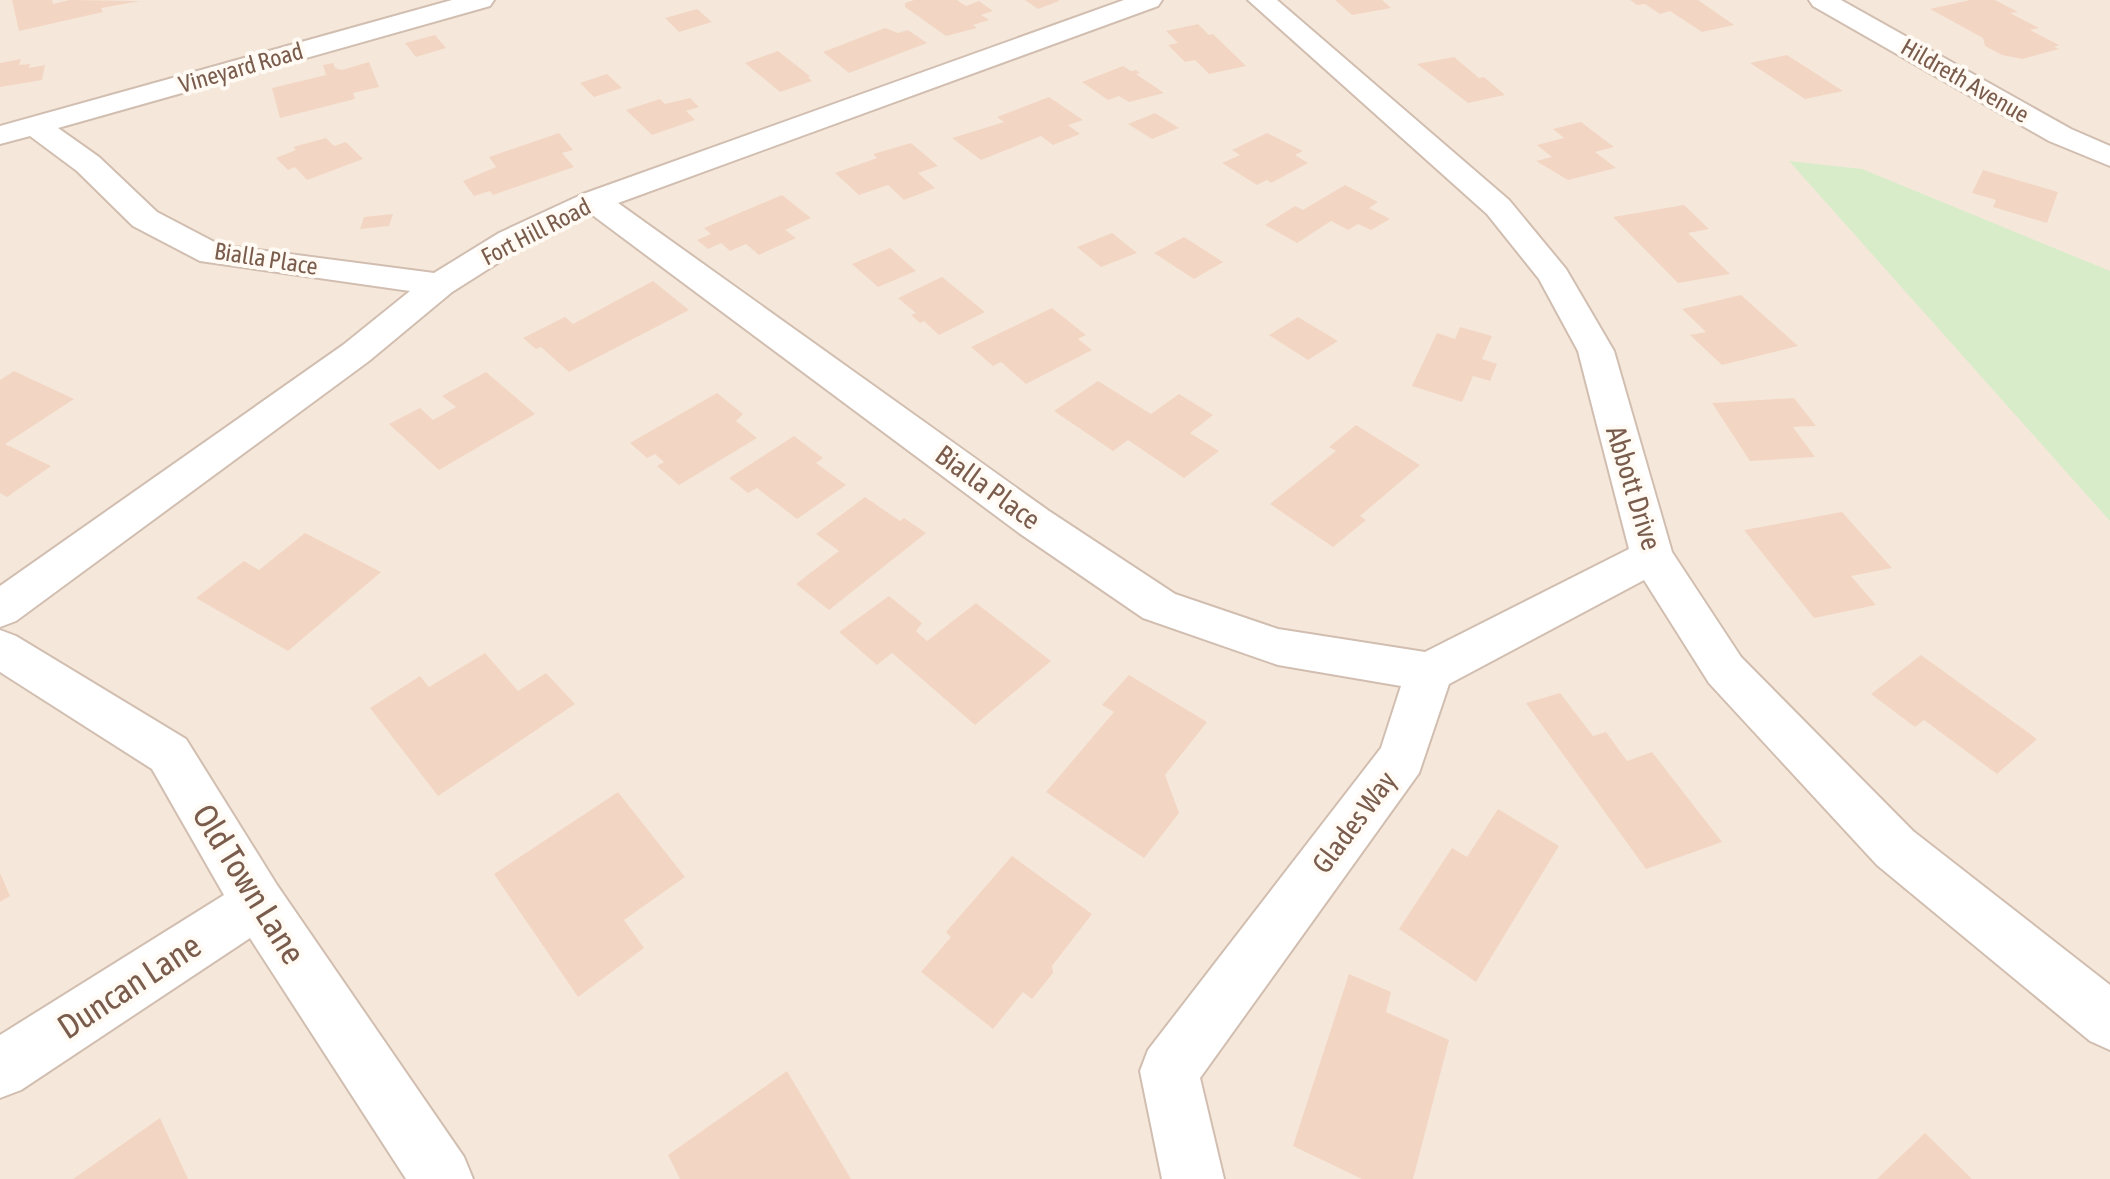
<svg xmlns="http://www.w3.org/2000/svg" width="2110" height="1179" font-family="'Asap Condensed',sans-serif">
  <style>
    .residential { fill: #f5e8da }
    .green { fill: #d8ecc9 }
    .building { fill: #f3d5c3 }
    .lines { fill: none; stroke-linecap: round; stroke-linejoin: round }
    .street-casing { stroke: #d1beb0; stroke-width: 4 }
    .street { fill: #fff; fill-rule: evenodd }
    .labels { text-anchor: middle; stroke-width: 8; stroke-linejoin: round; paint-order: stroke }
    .far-street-label { font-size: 24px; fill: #7a5c4d; stroke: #fffaf3 }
    .street-label { font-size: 28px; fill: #7a5c4d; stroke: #fffaf3 }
    .near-street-label { font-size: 34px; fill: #7a5c4d; stroke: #fffaf3 }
  </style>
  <rect width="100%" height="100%" fill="#fdf6ec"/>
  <rect class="residential" x="0" y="0" width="2110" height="1179"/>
  <polygon class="green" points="1789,161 1862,169 2110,271 2110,521"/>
  <g class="building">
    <polygon points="12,0 52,0 53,4 69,0 140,1 101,8 103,12 19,31"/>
    <polygon points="914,0 957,0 966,6 979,1 993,11 981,15 989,20 973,25 977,28 946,36 905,7 905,3"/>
    <polygon points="1025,0 1059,0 1059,1 1038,9"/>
    <polygon points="1335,0 1382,0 1391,8 1352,15"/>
    <polygon points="1630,0 1698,0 1734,25 1702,32 1670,11 1660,14 1645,4 1637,5"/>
    <polygon points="1970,0 1995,0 2018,12 2010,13 2039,28 2030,30 2059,45 2054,47 2059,49 2022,59 2002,55 1985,46 1983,38 1930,9"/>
    <polygon points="697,9 712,22 679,32 665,18"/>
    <polygon points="1198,24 1209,35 1213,34 1246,66 1209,74 1195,60 1185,62 1168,45 1178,43 1166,31"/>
    <polygon points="885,28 898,33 908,30 927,43 849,73 823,52"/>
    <polygon points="435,35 446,48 416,57 405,43"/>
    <polygon points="778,51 810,76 808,77 812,81 780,92 745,63"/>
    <polygon points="1787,55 1843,91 1805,99 1750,63"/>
    <polygon points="1454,57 1479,78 1484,77 1505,95 1468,103 1417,64"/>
    <polygon points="21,59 19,65 30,64 29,68 45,65 42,80 0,87 0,63"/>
    <polygon points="369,62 379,87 353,93 355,99 280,118 272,88 326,75 323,65 333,63 335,68 342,70"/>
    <polygon points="1123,66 1131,71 1136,70 1140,73 1136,74 1164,93 1129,102 1119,96 1108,100 1082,82"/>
    <polygon points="607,74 622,88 594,97 580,83"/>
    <polygon points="1049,97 1083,120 1068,125 1080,134 1053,145 1041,136 981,160 952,138 1004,122 997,117"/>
    <polygon points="690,98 699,107 686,111 695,120 652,135 626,110 660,99 665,104"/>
    <polygon points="1155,113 1179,128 1152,139 1128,124"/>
    <polygon points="1581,122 1614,147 1595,152 1616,168 1568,180 1536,161 1552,157 1537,145 1564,138 1553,129"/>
    <polygon points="559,133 573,150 562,153 574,167 493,195 490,191 474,196 463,181 496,167 489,157"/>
    <polygon points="1267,133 1303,151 1295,155 1308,163 1271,183 1267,180 1257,185 1222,163 1240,155 1232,150"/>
    <polygon points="326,138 334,146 346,142 363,159 307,180 295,167 288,170 276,158 296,150 293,147"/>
    <polygon points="911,143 938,166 918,173 935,188 904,200 888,185 859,195 835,173 877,158 873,154"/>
    <polygon points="1983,170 2058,192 2047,223 1993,207 1996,200 1972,193"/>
    <polygon points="1345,185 1378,202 1369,208 1390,219 1371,230 1358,224 1348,230 1331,221 1297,243 1265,225 1295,206 1303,210"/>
    <polygon points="782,195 811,218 785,230 796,238 759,255 746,244 730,251 721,243 708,249 697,240 711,234 704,228"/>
    <polygon points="1684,205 1709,229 1688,233 1730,274 1678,283 1613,217"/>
    <polygon points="393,214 389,226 360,229 364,217"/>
    <polygon points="1112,233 1137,253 1101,267 1077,247"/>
    <polygon points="1184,237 1223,262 1194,279 1154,253"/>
    <polygon points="890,248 916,271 878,287 852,264"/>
    <polygon points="942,277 985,312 939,335 924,321 920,323 911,315 916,313 898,298"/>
    <polygon points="653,281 689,310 569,372 541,347 536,349 523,338 565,317 573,324"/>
    <polygon points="1741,295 1798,346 1722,365 1690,335 1706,332 1682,309"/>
    <polygon points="1052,308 1086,335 1078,339 1092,350 1026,384 1001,362 993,366 971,347"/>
    <polygon points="1298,317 1338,341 1308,360 1269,335"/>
    <polygon points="1460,327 1492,336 1482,359 1497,364 1490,381 1473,376 1462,402 1412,386 1437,333 1455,339"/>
    <polygon points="14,371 74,399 5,444 51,466 7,497 0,493 0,380"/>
    <polygon points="486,372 535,414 439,470 389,424 420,408 433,420 456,407 442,396"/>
    <polygon points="1098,381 1151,414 1179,394 1213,415 1190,433 1219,451 1184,478 1128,440 1113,451 1054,411"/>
    <polygon points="717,393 743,414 736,421 757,438 679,485 657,466 664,462 655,454 647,458 630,443"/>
    <polygon points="1794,398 1816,426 1793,427 1815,457 1750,461 1712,403"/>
    <polygon points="1356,425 1420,465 1360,516 1366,520 1333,547 1270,504 1336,451 1329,447"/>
    <polygon points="794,436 823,458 816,463 846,485 797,519 757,488 748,493 729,478"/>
    <polygon points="865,497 900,521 904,518 926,533 829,610 796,584 839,551 816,534"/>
    <polygon points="1842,512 1892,568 1851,576 1876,605 1814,618 1744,530"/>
    <polygon points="305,533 381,572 288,651 196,598 244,561 259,570"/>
    <polygon points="889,596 922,623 916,631 927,641 976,603 1051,661 975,725 892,653 877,665 839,632"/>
    <polygon points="485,653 518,691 546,673 575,704 438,796 370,708 420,676 429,687"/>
    <polygon points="1921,655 2037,739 1997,774 1924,720 1915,727 1871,694"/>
    <polygon points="1129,675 1207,722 1165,775 1179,813 1144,858 1046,792 1114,712 1102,705"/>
    <polygon points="1560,693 1593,736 1606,732 1627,761 1652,752 1722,842 1646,869 1526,703"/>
    <polygon points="618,792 685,877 624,920 644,948 578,997 494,874"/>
    <polygon points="1498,809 1559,846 1476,982 1399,929 1452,848 1467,857"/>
    <polygon points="1012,856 1092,914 1052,966 1053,973 1032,999 1023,992 993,1029 921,972 951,937 946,932"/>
    <polygon points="0,873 10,896 0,902"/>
    <polygon points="1349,974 1391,992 1386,1012 1449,1040 1413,1179 1362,1179 1293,1146"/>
    <polygon points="787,1071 851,1179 680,1179 668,1155"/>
    <polygon points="160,1118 188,1179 73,1179"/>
    <polygon points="1925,1133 1972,1179 1877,1179"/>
  </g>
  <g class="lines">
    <g class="street-casing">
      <g id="street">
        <polygon points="452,0 494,0 490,6 58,128 99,157 157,212 220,245 434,273 499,233 583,194 1124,0 1162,0 1158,6 618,203 1049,511 1175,594 1278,629 1425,652 1629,549 1578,351 1539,279 1487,214 1248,0 1277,0 1509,200 1566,269 1614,351 1672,552 1741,657 1913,831 2110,985 2110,1050 2090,1041 1877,865 1709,683 1644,580 1449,684 1419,773 1200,1078 1224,1179 1162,1179 1140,1071 1148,1050 1381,748 1401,686 1278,665 1143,618 1019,533 591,214 523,247 452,292 369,361 16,621 0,627 0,586 343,345 410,291 200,261 133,226 77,171 30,136 0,144 0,126"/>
        <polygon points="1809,0 1841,0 2071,129 2110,146 2110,166 2049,141 1813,6"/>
        <polygon points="0,630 16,636 186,739 277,885 464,1157 473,1179 406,1179 250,938 21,1090 0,1098 0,1035 224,895 152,769 0,672"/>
      </g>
    </g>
    <use href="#street" class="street"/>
  </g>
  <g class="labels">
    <g class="far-street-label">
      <text transform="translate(241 68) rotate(-16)" y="8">Vineyard Road</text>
      <text transform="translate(1965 81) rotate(30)" y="8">Hildreth Avenue</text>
      <text transform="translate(536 232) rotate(-27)" y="8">Fort Hill Road</text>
      <text transform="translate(266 259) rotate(9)" y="8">Bialla Place</text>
    </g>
    <g class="street-label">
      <text transform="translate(988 487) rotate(36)" y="10">Bialla Place</text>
      <text transform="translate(1634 488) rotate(73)" y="10">Abbott Drive</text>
      <text transform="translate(1354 822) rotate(-53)" y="10">Glades Way</text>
    </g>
    <g class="near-street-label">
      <text transform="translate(249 884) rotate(58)" y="12">Old Town Lane</text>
      <text transform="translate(129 986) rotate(-33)" y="12">Duncan Lane</text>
    </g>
  </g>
</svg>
